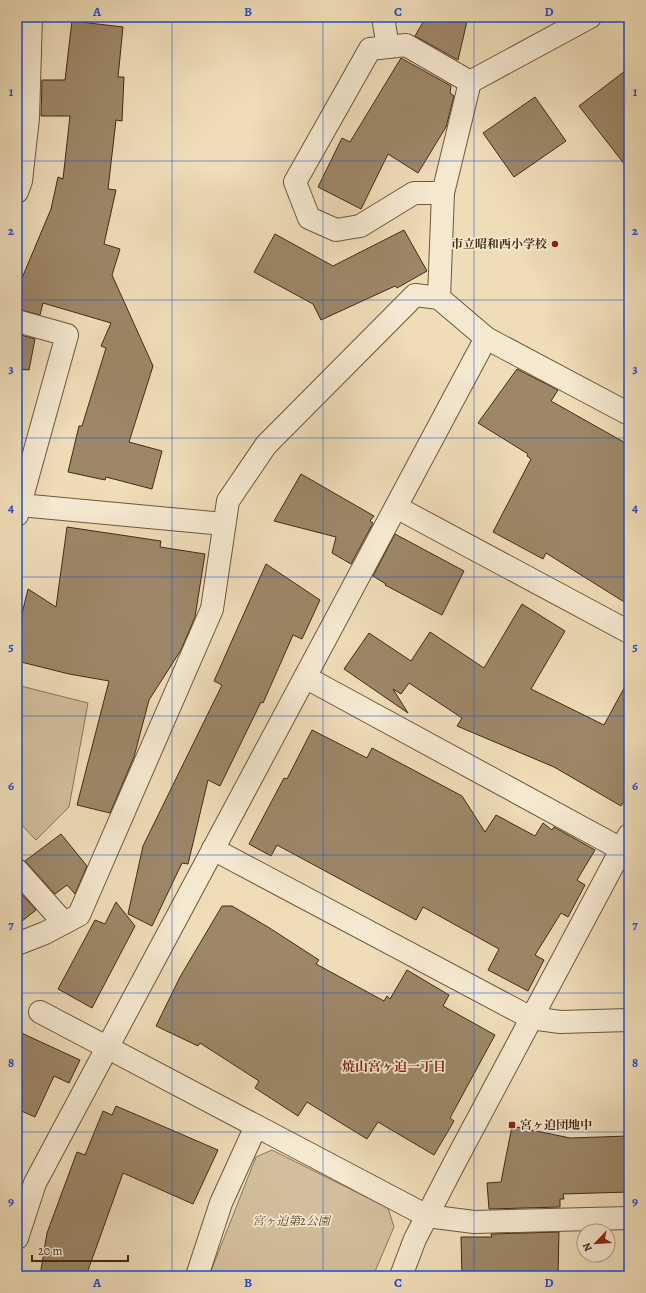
<svg xmlns="http://www.w3.org/2000/svg" width="646" height="1293" font-family="Alegreya,'Noto Serif JP',serif">
  <style>
    .green { fill: #d2be9c; stroke: #8c7456 }
    .building { fill: #9d8768; stroke: #452911 }
    .lines { fill: none; stroke-linecap: round; stroke-linejoin: round }
    .minor-casing { stroke: #70563b; stroke-width: 24 }
    .minor { stroke: #f5e9d1; stroke-width: 22 }
    .grid { fill: none; stroke: #1d4ed8; stroke-width: 1; stroke-opacity: 0.55 }
    .poi-dot { fill: #8f2418; stroke: #f5e9d1; stroke-width: 1.5 }
    .labels { text-anchor: middle; stroke-width: 3.5; stroke-linejoin: round; paint-order: stroke }
    .poi-label { font-size: 12px; font-weight: bold; fill: #452911; stroke: #f5e9d1; text-anchor: end }
    .park-label { font-size: 12px; font-style: italic; fill: #61472d; stroke: #f5e9d1 }
    .neighbourhood-label { font-size: 13px; font-weight: bold; fill: #7a1f14; stroke: #f5e9d1 }
    .neatline { fill: none; stroke: #1d4ed8; stroke-width: 1.5 }
    .grid-label { font-size: 13px; text-anchor: middle; font-weight: bold; fill: #1d4ed8 }
  </style>
  <rect width="100%" height="100%" fill="#efddb8"/>
  <filter id="stains"><feTurbulence type="fractalNoise" baseFrequency=".005" numOctaves="4"/><feColorMatrix values="0 0 0 0 .2 0 0 0 0 .09 0 0 0 0 .02 0 0 0 .5 -.17"/></filter>
  <radialGradient id="worn" r=".72"><stop offset=".6" stop-color="#630" stop-opacity="0"/><stop offset="1" stop-color="#630" stop-opacity=".3"/></radialGradient>
  <g class="green">
    <polygon points="17,685 88,703 69,807 36,840 17,820"/>
    <polygon points="272,1150 388,1208 394,1227 373,1276 209,1276 256,1157"/>
  </g>
  <g class="building">
    <polygon points="426,17 468,17 458,60 415,36"/>
    <polygon points="72,21 123,27 118,77 124,77 122,121 116,120 108,189 116,190 104,244 120,249 112,275 153,366 129,442 162,451 152,489 106,477 105,480 68,472 79,426 82,426 106,348 101,346 111,323 43,303 40,315 17,309 17,290 51,209 58,177 63,179 70,116 41,116 42,80 65,80"/>
    <polygon points="401,58 451,86 450,93 454,96 446,127 418,173 388,154 361,209 318,187 342,138 350,142"/>
    <polygon points="629,68 629,170 579,106"/>
    <polygon points="535,97 566,141 514,177 483,133"/>
    <polygon points="404,230 427,271 397,288 395,286 321,320 313,304 254,272 275,234 333,266"/>
    <polygon points="17,334 35,339 29,370 17,369"/>
    <polygon points="517,369 558,390 551,401 629,445 629,605 546,553 543,559 493,532 531,459 527,456 528,454 478,423"/>
    <polygon points="301,474 374,516 370,521 373,523 351,564 332,553 336,537 274,521"/>
    <polygon points="67,527 161,541 160,547 205,554 195,617 181,650 149,700 134,757 110,813 77,805 109,681 69,674 17,661 17,634 28,589 56,607"/>
    <polygon points="395,534 464,571 442,615 385,585 386,584 373,576"/>
    <polygon points="266,564 320,600 302,639 293,635 263,703 261,702 220,786 208,780 188,864 182,863 152,926 128,914 143,846 222,685 214,681"/>
    <polygon points="522,604 565,631 531,689 604,725 629,679 629,792 621,806 554,767 457,726 462,718 409,683 401,694 393,689 408,713 344,669 369,633 411,661 430,632 484,668"/>
    <polygon points="312,730 367,758 372,748 462,796 485,832 496,815 535,836 543,823 552,830 554,827 595,850 577,880 585,885 568,917 561,913 535,955 544,960 528,991 488,970 499,949 423,907 416,920 277,845 271,856 249,844 284,778 287,779"/>
    <polygon points="61,834 87,866 75,894 67,885 55,894 25,861"/>
    <polygon points="17,889 36,910 17,925"/>
    <polygon points="116,902 135,926 92,1008 58,989 95,920 105,924"/>
    <polygon points="222,906 232,906 268,927 319,960 316,964 384,1001 387,996 390,999 407,970 449,995 443,1006 495,1035 450,1118 454,1121 434,1155 378,1122 367,1139 307,1102 298,1116 255,1088 259,1081 200,1043 198,1046 156,1026 180,977"/>
    <polygon points="17,1031 80,1060 69,1083 54,1076 35,1117 17,1109"/>
    <polygon points="116,1106 218,1150 193,1204 123,1173 86,1276 40,1276 47,1233 77,1152 85,1155 103,1111 112,1115"/>
    <polygon points="512,1126 570,1138 629,1136 629,1192 563,1194 564,1199 560,1199 560,1207 489,1209 487,1183 501,1182"/>
    <polygon points="559,1232 558,1276 462,1276 461,1237 492,1237 491,1234"/>
  </g>
  <g class="lines">
    <g class="minor-casing">
      <g id="minor">
        <polyline points="383,17 388,47"/>
        <polyline points="590,17 470,82 443,193 439,298 486,338 629,414"/>
        <polyline points="17,192 21,181 28,118 31,17"/>
        <polyline points="443,193 414,193 360,226 336,230 309,218 295,182 370,49 406,45 470,82"/>
        <polyline points="17,321 67,335 17,515"/>
        <polyline points="20,505 224,524"/>
        <polyline points="396,507 629,632"/>
        <polyline points="305,677 621,849"/>
        <polyline points="213,849 531,1018 560,1022 629,1020"/>
        <polyline points="17,870 64,923"/>
        <polyline points="17,944 45,933 79,915 212,609 228,501 266,445 415,295 439,298"/>
        <polyline points="40,1012 427,1216 474,1222 629,1218"/>
        <polyline points="17,1238 35,1183 486,338"/>
        <polyline points="197,1276 221,1203 256,1126"/>
        <polyline points="401,1276 415,1239 456,1160 629,835"/>
      </g>
    </g>
    <use href="#minor" class="minor"/>
  </g>
  <path class="grid" d="M172 17V1276M323 17V1276M474 17V1276M17 161H629M17 300H629M17 438H629M17 577H629M17 716H629M17 855H629M17 993H629M17 1132H629"/>
  <g class="poi-dot">
    <circle cx="555" cy="244" r="4"/>
    <rect x="508" y="1121" width="8" height="8" rx="2"/>
  </g>
  <g class="labels">
    <g class="poi-label">
      <text x="547" y="248">市立昭和西小学校</text>
      <text x="520" y="1129" text-anchor="start">宮ヶ迫団地中</text>
    </g>
    <g class="park-label">
      <text x="291" y="1225">宮ヶ迫第2公園</text>
    </g>
    <g class="neighbourhood-label">
      <text x="394" y="1071">焼山宮ヶ迫一丁目</text>
    </g>
  </g>
  <rect width="646" height="1293" fill="none" stroke="#efddb8" stroke-width="44"/>
  <g transform="translate(596 1243) rotate(245)"><circle r="19" fill="#f5e9d1" stroke="#af9c84"/>
  <path d="M0-3L7 15L0 10L-7 15Z" fill="#8f2418"/>
  <text y="-6" font-size="11" font-weight="bold" text-anchor="middle" fill="#452911">N</text>
  </g>
  <path d="M32 1255v6h96v-6" fill="none" stroke="#452911" stroke-width="2"/>
  <text x="38" y="1255" font-size="12" fill="#452911" stroke="#f5e9d1" stroke-width="3" paint-order="stroke">20 m</text>
  <rect x="22" y="22" width="602" height="1249" class="neatline"/>
  <g class="grid-label">
    <text x="97" y="16">A</text>
    <text x="248" y="16">B</text>
    <text x="398" y="16">C</text>
    <text x="549" y="16">D</text>
    <text x="11" y="96">1</text>
    <text x="635" y="96">1</text>
    <text x="11" y="235">2</text>
    <text x="635" y="235">2</text>
    <text x="11" y="373">3</text>
    <text x="635" y="373">3</text>
    <text x="11" y="512">4</text>
    <text x="635" y="512">4</text>
    <text x="11" y="651">5</text>
    <text x="635" y="651">5</text>
    <text x="11" y="790">6</text>
    <text x="635" y="790">6</text>
    <text x="11" y="929">7</text>
    <text x="635" y="929">7</text>
    <text x="11" y="1067">8</text>
    <text x="635" y="1067">8</text>
    <text x="11" y="1206">9</text>
    <text x="635" y="1206">9</text>
    <text x="97" y="1287">A</text>
    <text x="248" y="1287">B</text>
    <text x="398" y="1287">C</text>
    <text x="549" y="1287">D</text>
  </g>
  <rect width="100%" height="100%" filter="url(#stains)"/>
  <rect width="100%" height="100%" fill="url(#worn)"/>
</svg>
